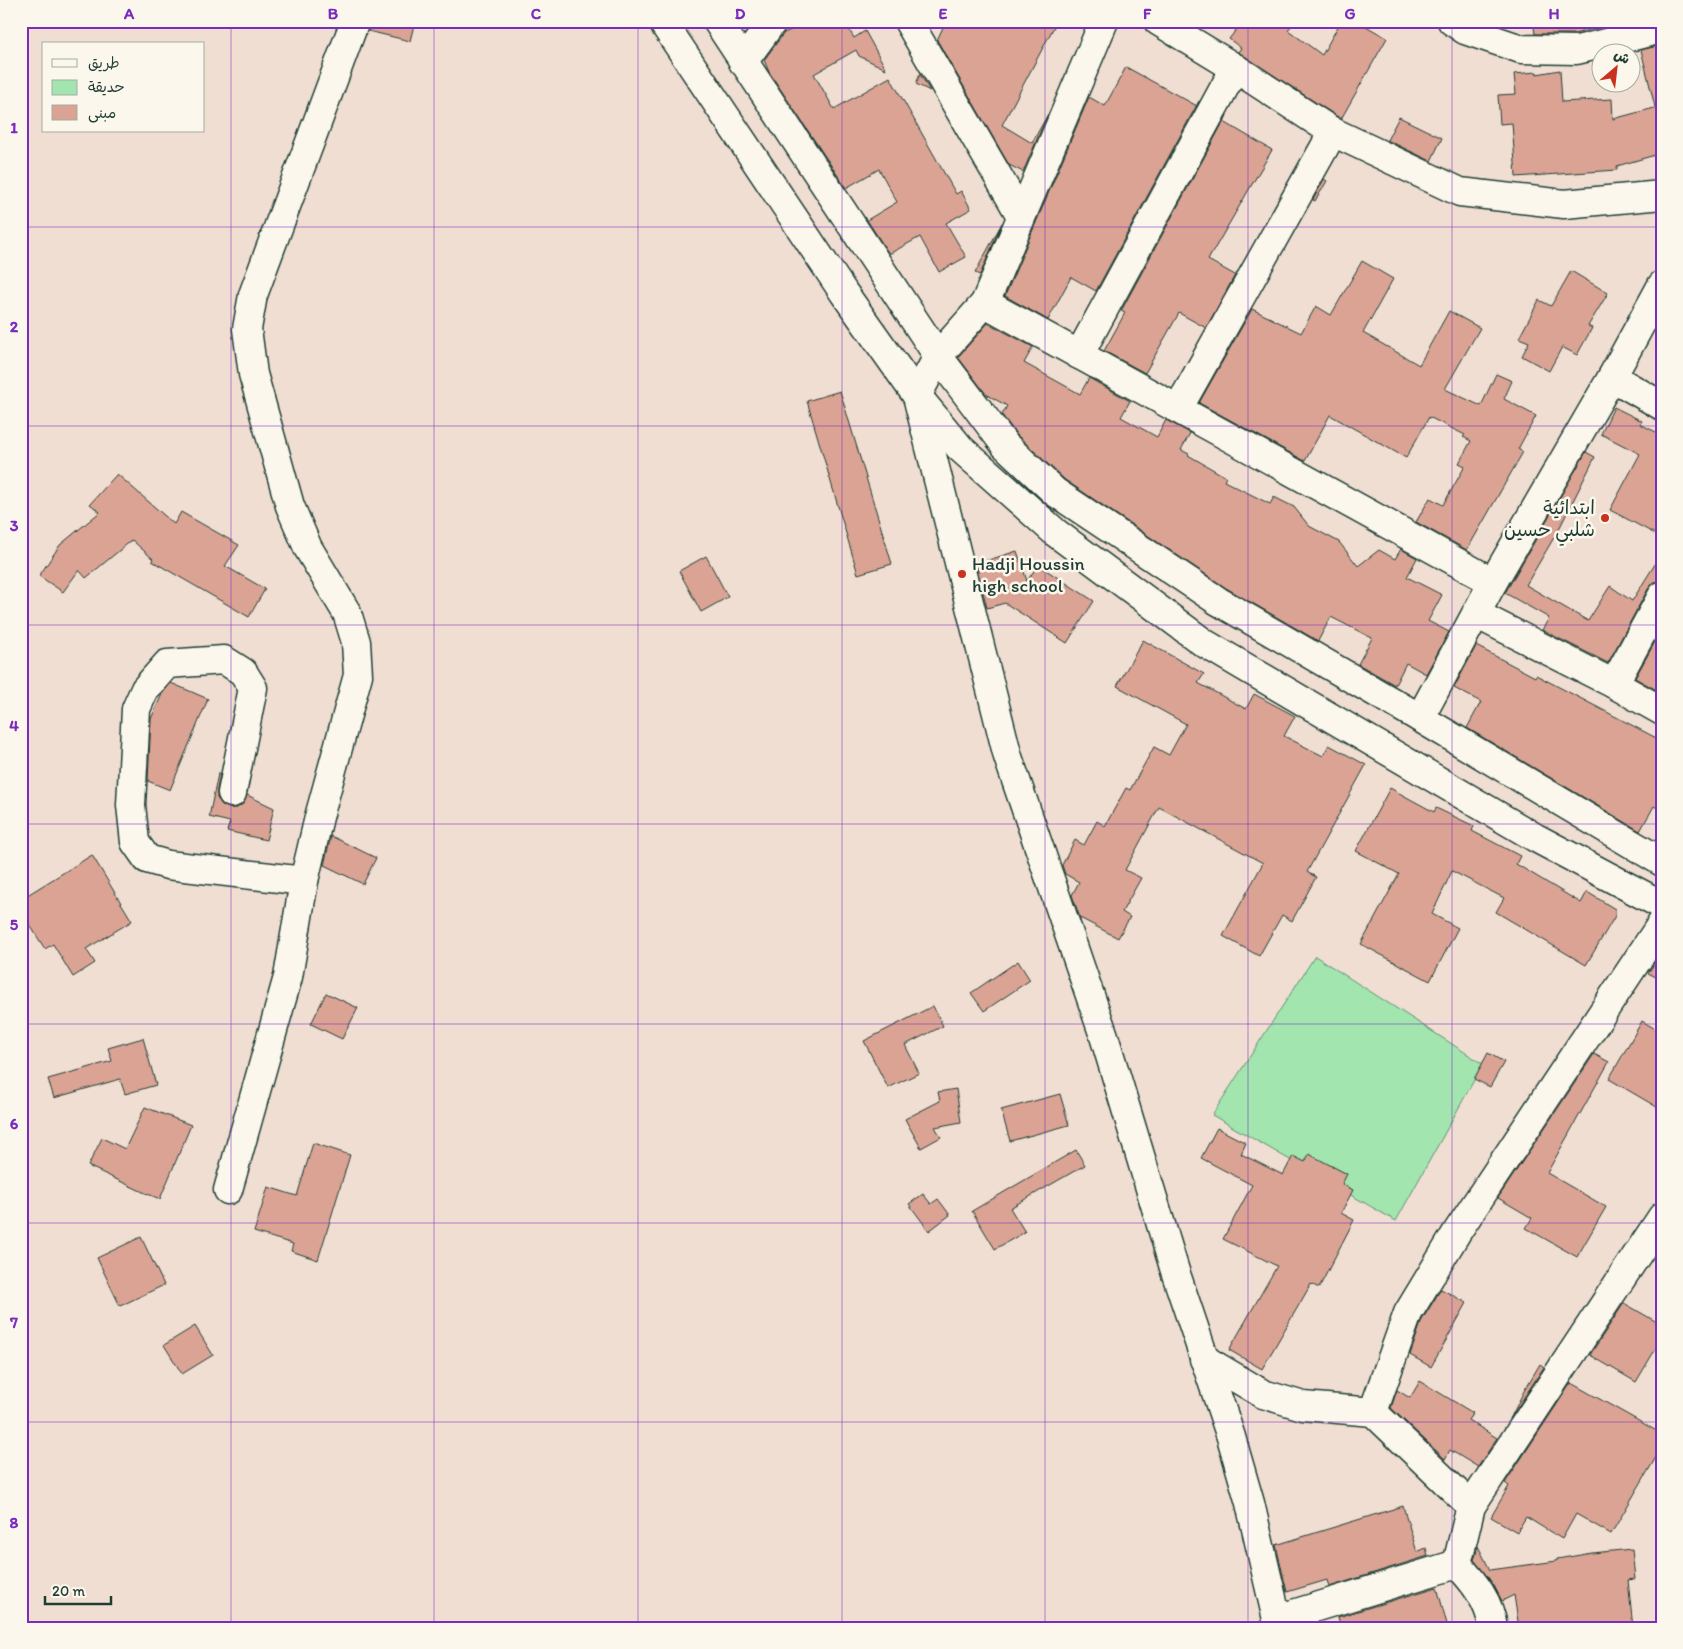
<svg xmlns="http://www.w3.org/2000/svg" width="1683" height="1649" font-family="Itim,'Playpen Sans Arabic',sans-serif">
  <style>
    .green { fill: #a2e5af; stroke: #609172 }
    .building { fill: #dba394; stroke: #1f3d34 }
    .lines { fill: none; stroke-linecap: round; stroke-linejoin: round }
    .minor-casing { stroke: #1f3d34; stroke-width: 31 }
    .minor { stroke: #fbf7ec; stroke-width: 28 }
    .grid { fill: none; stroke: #7b2cbf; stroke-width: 1; stroke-opacity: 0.55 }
    .poi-dot { fill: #c8321e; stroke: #fbf7ec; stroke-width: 2 }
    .labels { text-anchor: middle; stroke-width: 5; stroke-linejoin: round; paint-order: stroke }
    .poi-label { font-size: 19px; fill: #1f3d34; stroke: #fbf7ec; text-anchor: end }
    .neatline { fill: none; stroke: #7b2cbf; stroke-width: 2 }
    .grid-label { font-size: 16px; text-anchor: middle; font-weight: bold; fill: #7b2cbf }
  </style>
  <rect width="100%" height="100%" fill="#f1ded2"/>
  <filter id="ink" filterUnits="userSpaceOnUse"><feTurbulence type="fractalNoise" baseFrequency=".02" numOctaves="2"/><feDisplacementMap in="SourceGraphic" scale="10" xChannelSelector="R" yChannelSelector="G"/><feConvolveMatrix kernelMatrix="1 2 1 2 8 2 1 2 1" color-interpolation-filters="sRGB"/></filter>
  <g filter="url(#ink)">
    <polygon class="green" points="1315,956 1483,1064 1396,1221 1212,1115"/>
    <g class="building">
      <polygon points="370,21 415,21 410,41 368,31"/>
      <polygon points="812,21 844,21 854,38 865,31 886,69 859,56 856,50 814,74 834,109 890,77 956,194 961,191 971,209 946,223 966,257 939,272 920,237 889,254 867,220 897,202 879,169 846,188 769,72 764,60 784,33"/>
      <polygon points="946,21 1057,21 1002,125 1032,143 1048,114 1023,172 1009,165 937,40"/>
      <polygon points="1243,21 1295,21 1288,30 1322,55 1341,21 1357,21 1387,38 1341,119 1238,52 1241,48 1229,39"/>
      <polygon points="1533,21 1606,21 1606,25 1575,34 1535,34"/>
      <polygon points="1662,45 1662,153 1617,166 1617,170 1516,177 1512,123 1500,124 1498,95 1516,94 1514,74 1537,72 1537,74 1560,70 1562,102 1612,99 1613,119 1658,107 1655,107 1641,50"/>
      <polygon points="1126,67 1197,106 1199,101 1096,291 1071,277 1048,320 1005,296 1089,97 1105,106"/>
      <polygon points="920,74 930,91 916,84"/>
      <polygon points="1227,115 1224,122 1272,150 1208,260 1235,275 1206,328 1179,313 1145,373 1104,351 1125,313 1121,311"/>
      <polygon points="1399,117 1442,138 1431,161 1387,140"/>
      <polygon points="1324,179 1327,181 1315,201 1313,200"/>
      <polygon points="1002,223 980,275 975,273"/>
      <polygon points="1362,261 1393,279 1363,333 1419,365 1449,311 1480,328 1445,389 1481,406 1496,374 1512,381 1504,399 1536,416 1518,449 1523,452 1467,550 1416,522 1430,498 1443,505 1465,466 1459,463 1471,441 1463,437 1465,435 1429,417 1406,458 1330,415 1305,461 1199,403 1252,309 1301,333 1316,306 1331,315"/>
      <polygon points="1571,271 1608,293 1588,326 1592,328 1577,355 1562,347 1549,371 1522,356 1529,342 1519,338 1539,300 1551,306"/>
      <polygon points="988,323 1033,347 1024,363 1080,394 1089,378 1130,401 1121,417 1157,437 1166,420 1190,433 1181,450 1189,454 1188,455 1226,477 1224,481 1270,504 1274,497 1294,507 1309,526 1339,542 1358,566 1379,550 1395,559 1401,549 1417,558 1407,577 1442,595 1428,621 1449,632 1426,674 1406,663 1395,685 1358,664 1372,638 1331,617 1318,641 1226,588 1065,480 1017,435 1002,415 1007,406 986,394 958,357"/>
      <polygon points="840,391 892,564 858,574 807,401"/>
      <polygon points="1614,407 1642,421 1640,424 1662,435 1662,525 1657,535 1610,510 1640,454 1601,434"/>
      <polygon points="1586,452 1595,457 1559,529 1526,585 1588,621 1610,586 1632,601 1662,553 1662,580 1654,582 1648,589 1608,663 1542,630 1549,618 1505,593"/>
      <polygon points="117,474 174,524 181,512 239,545 225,566 265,589 249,617 152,561 153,559 132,540 86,578 79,570 63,592 39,576 60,545 100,512 90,504"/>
      <polygon points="1017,551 1027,581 1038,565 1094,601 1067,643 1005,603 987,608 976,564"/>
      <polygon points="706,556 728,597 701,612 679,571"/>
      <polygon points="1662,629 1662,693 1635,678"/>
      <polygon points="1143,640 1204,674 1198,683 1246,709 1254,694 1295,716 1284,736 1323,756 1329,745 1366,765 1307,872 1316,877 1292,921 1282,915 1259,956 1223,936 1263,863 1159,807 1125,870 1141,878 1122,912 1130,917 1118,938 1080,918 1072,895 1079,882 1065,874 1062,865 1075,840 1084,845 1097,821 1105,826 1126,788 1130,790 1154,747 1169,755 1186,724 1117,686"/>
      <polygon points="1476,646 1535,677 1536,675 1662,741 1662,811 1654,806 1640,831 1467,728 1481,702 1454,688"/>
      <polygon points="171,683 208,699 170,790 148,781 151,719 162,694"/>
      <polygon points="218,774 220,774 217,790 217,798 222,805 229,808 237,808 244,803 247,795 274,808 266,840 227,831 230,822 209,817"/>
      <polygon points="1390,788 1434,812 1436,808 1474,826 1472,831 1520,856 1516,864 1581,903 1587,892 1615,909 1615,916 1586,965 1496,912 1504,898 1452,871 1432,914 1458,928 1430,981 1361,944 1399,874 1356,851"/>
      <polygon points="331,836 376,858 363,884 324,865"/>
      <polygon points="92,855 132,921 86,949 95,963 73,977 53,944 45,949 21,911 21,899"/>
      <polygon points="1662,952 1662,980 1648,973"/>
      <polygon points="1018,961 1030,980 984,1011 971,993"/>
      <polygon points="326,993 358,1008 342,1039 311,1024"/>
      <polygon points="933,1006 943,1026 905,1045 919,1073 888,1088 864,1041"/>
      <polygon points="1642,1021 1662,1033 1662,1110 1609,1079"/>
      <polygon points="143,1038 156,1085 125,1094 120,1079 54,1098 48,1079 112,1061 108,1048"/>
      <polygon points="1488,1053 1504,1062 1490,1087 1474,1079"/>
      <polygon points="1594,1054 1609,1062 1547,1173 1606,1207 1577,1257 1526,1228 1532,1218 1498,1198"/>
      <polygon points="956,1089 961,1122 935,1127 941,1137 921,1148 905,1119 940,1101 938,1092"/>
      <polygon points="1060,1094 1069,1125 1010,1141 1001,1110"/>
      <polygon points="145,1107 191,1125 160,1199 143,1192 88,1166 102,1138 125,1149"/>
      <polygon points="1217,1128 1246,1143 1241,1154 1283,1175 1293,1156 1305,1162 1309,1154 1347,1174 1342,1184 1353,1190 1341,1213 1354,1220 1319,1288 1311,1284 1262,1369 1229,1350 1277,1266 1223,1239 1252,1185 1201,1158"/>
      <polygon points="313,1143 350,1155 318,1260 291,1251 293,1244 254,1232 268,1187 297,1196"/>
      <polygon points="1076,1150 1085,1165 1010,1208 1025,1232 995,1249 972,1211"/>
      <polygon points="923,1194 931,1204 938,1199 950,1215 929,1231 909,1204"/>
      <polygon points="141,1237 164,1285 120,1306 97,1258"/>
      <polygon points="1441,1289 1467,1303 1431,1367 1410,1355 1422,1320"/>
      <polygon points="1624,1303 1662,1325 1662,1338 1636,1382 1590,1355"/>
      <polygon points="195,1326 213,1355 182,1374 164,1345"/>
      <polygon points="1540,1364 1544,1367 1510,1419 1524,1391"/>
      <polygon points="1420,1381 1473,1413 1468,1420 1497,1438 1478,1467 1450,1450 1445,1459 1391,1408 1397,1390 1410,1398"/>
      <polygon points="1571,1383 1662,1434 1662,1447 1611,1534 1576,1514 1562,1539 1526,1517 1517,1532 1491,1517 1509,1486 1505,1483"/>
      <polygon points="1403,1506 1417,1552 1426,1548 1428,1556 1329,1587 1327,1580 1287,1592 1276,1545"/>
      <polygon points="1478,1546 1490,1570 1557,1561 1557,1559 1592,1553 1632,1549 1635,1579 1628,1580 1633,1628 1519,1628 1514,1595 1502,1601 1493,1584 1474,1560"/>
      <polygon points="1437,1587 1448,1628 1341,1628 1338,1617"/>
    </g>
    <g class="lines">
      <g class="minor-casing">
        <g id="minor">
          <polyline points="662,21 844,293 917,396 960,448 1056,533 1204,643 1536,838 1662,905"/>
          <polyline points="717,21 938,356 1005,445 1055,492 1218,601 1420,718 1662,862"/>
          <polyline points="908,21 1021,216"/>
          <polyline points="1104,21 985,303 938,356 917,396 1008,757 1104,1036 1175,1271 1231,1437 1250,1503 1279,1628"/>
          <polyline points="1158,21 1235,68 1333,132 1460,192 1564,204 1662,195"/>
          <polyline points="1452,21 1465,30 1521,49 1577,50 1662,29"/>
          <polyline points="743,62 773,21"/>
          <polyline points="985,303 1493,582"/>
          <polyline points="1079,355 1235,68"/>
          <polyline points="1612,377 1662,406"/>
          <polyline points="1178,409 1333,132"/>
          <polyline points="1476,614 1614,684 1662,711"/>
          <polyline points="1614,684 1662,596"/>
          <polyline points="1420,718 1493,582 1612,377 1662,285"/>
          <polyline points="232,793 253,688 243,672 224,660 167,664 145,689 136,709 131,805 135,842 147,859 168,865 304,881"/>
          <polyline points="228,1190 288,977 304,881 319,817 358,675 356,642 347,613 308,548 290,506 253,374 247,329 253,295 355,21"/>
          <polyline points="1204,1359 1263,1394 1303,1406 1373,1412 1471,1506"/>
          <polyline points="1373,1412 1408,1313 1457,1232 1662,923"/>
          <polyline points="1457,1564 1471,1506 1662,1217"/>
          <path d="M1277 1619 1457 1564C1474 1582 1490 1602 1493 1628"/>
        </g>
      </g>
      <use href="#minor" class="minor"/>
    </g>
  </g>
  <path class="grid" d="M231 21V1628M434 21V1628M638 21V1628M842 21V1628M1045 21V1628M1248 21V1628M1452 21V1628M21 227H1662M21 426H1662M21 625H1662M21 824H1662M21 1024H1662M21 1223H1662M21 1422H1662"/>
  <g class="poi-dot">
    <circle cx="1605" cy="518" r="5"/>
    <circle cx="962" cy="574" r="5"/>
  </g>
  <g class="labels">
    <g class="poi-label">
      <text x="1595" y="514">ابتدائية<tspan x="1595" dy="22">شلبي حسين</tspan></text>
      <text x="972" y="570" text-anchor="start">Hadji Houssin<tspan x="972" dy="22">high school</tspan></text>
    </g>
  </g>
  <rect width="1683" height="1649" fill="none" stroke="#fbf7ec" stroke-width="55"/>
  <rect x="42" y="42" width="162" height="90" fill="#fbf7ec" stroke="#a3ada2"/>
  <rect x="52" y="59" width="25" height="8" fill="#fbf7ec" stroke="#a3ada2"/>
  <text x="88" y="68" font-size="15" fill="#1f3d34">طريق</text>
  <rect x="52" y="80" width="25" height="15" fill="#a2e5af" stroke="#a3ada2"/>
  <text x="88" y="92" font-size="15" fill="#1f3d34">حديقة</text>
  <rect x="52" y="105" width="25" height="15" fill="#dba394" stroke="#a3ada2"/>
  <text x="88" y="118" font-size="15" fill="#1f3d34">مبنى</text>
  <g transform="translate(1616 68) rotate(28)"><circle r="24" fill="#fbf7ec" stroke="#a3ada2"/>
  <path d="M0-4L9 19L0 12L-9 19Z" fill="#c8321e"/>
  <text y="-8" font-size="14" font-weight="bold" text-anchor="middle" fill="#1f3d34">ش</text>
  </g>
  <path d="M45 1596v8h66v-8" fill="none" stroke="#1f3d34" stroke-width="2.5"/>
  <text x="52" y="1596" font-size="15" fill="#1f3d34" stroke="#fbf7ec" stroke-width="4" paint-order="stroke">20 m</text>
  <rect x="28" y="28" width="1628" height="1594" class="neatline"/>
  <g class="grid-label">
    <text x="129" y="19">A</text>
    <text x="333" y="19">B</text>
    <text x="536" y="19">C</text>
    <text x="740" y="19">D</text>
    <text x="943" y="19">E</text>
    <text x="1147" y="19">F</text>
    <text x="1350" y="19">G</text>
    <text x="1554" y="19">H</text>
    <text x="14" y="133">1</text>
    <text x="14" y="332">2</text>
    <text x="14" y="531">3</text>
    <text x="14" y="731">4</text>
    <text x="14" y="930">5</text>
    <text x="14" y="1129">6</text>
    <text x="14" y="1328">7</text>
    <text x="14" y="1528">8</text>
  </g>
</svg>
